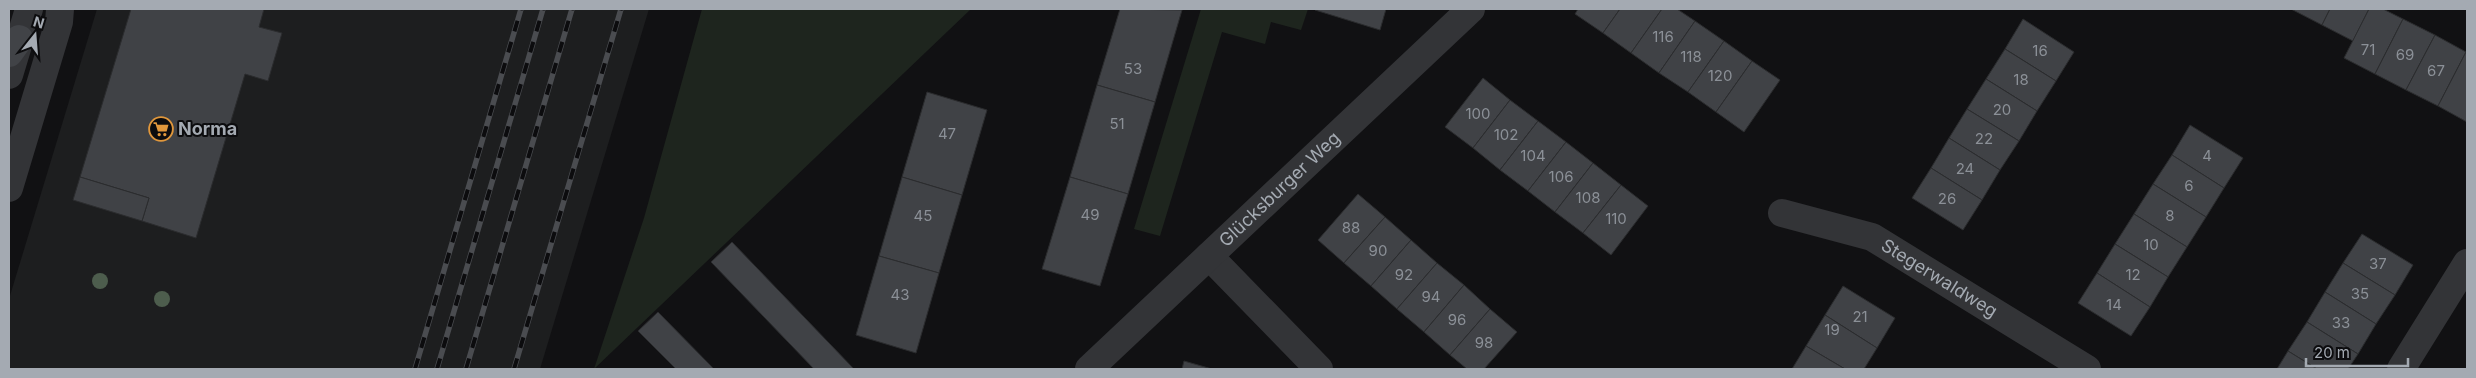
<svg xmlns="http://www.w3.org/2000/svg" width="2476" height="378" font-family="Inter,sans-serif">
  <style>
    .built { fill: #1d1e1f }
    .green { fill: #1e251e }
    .building { fill: #404246; stroke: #2b2c2e }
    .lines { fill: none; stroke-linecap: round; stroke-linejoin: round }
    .minor { stroke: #333437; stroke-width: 28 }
    .tertiary { stroke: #333437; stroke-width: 28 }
    .secondary { stroke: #414347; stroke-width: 28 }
    .rail-casing { stroke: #4a4c50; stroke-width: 5.5 }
    .rail { stroke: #0c0c0e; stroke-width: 4; stroke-dasharray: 11; stroke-linecap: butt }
    .tree { fill: #4d5d4d }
    .labels { text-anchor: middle; stroke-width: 4; stroke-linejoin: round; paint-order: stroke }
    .number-label { font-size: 15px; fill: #8b9097 }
    .poi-label { font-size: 18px; font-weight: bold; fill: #a4aab2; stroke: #0c0c0e; text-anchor: start }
    .street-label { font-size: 18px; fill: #a4aab2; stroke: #0c0c0e }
  </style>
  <rect width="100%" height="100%" fill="#111113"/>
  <polygon class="built" points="97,9 649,9 540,369 9,369 9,299"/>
  <g class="green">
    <polygon points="702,9 971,9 594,369 644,218"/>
    <polygon points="1201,9 1308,9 1301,30 1271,22 1265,44 1222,32 1160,236 1134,229"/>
  </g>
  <g class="building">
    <polygon points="131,9 264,9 259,27 282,33 268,81 245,74 196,238 142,221 149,198 80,177"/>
    <polygon points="1120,9 1182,10 1155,102 1097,85"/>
    <polygon points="1316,9 1386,9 1380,30 1315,10"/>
    <polygon points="1578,9 1620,9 1603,33 1575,14"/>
    <polygon points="1620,9 1662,9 1631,53 1603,33"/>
    <polygon points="1662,9 1677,9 1695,21 1659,73 1631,53"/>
    <polygon points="2291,9 2330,9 2322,25"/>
    <polygon points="2330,9 2369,9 2353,41 2322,25"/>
    <polygon points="2369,9 2383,9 2403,19 2375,74 2344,58"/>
    <polygon points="2023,19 2074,52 2056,81 2005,49"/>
    <polygon points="2403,19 2435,35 2406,90 2375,74"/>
    <polygon points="1695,21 1724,41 1688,92 1659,73"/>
    <polygon points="2435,35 2466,52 2438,106 2406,90"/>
    <polygon points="1724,41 1752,61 1716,112 1688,92"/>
    <polygon points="2005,49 2056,81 2037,111 1986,79"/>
    <polygon points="2466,52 2467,53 2467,122 2438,106"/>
    <polygon points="1752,61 1780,80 1744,132 1716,112"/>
    <polygon points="1483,78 1510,100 1473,148 1445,127"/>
    <polygon points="1986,79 2037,111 2019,141 1967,109"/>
    <polygon points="1097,85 1155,102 1128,194 1070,177"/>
    <polygon points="927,92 987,110 962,195 902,177"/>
    <polygon points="1510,100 1538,121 1500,170 1473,148"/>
    <polygon points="1967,109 2019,141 2000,170 1949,138"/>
    <polygon points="1538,121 1566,142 1528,191 1500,170"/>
    <polygon points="2190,125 2243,158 2224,188 2172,155"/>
    <polygon points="1949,138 2000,170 1982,200 1931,168"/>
    <polygon points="1566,142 1593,163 1555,212 1528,191"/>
    <polygon points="2172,155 2224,188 2206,217 2153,184"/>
    <polygon points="1593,163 1621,185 1583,233 1555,212"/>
    <polygon points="1931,168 1982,200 1963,230 1912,198"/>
    <polygon points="80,177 149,198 142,221 73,200"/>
    <polygon points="902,177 962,195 939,273 879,256"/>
    <polygon points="1070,177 1128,194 1100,286 1042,269"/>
    <polygon points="2153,184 2206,217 2187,247 2134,214"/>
    <polygon points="1621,185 1648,206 1611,255 1583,233"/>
    <polygon points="1358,194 1385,217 1344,263 1318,240"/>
    <polygon points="2134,214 2187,247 2168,277 2115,244"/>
    <polygon points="1385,217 1411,240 1371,286 1344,263"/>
    <polygon points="2362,234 2413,265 2395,295 2343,263"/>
    <polygon points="1411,240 1437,263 1397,309 1371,286"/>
    <polygon points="732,242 854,369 814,369 711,262"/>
    <polygon points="2115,244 2168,277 2150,307 2097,273"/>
    <polygon points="879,256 939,273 916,353 856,335"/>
    <polygon points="1437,263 1464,285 1424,332 1397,309"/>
    <polygon points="2343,263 2395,295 2376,324 2325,292"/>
    <polygon points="2097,273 2150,307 2131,336 2078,303"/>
    <polygon points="1464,285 1490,309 1450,355 1424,332"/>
    <polygon points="1843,286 1895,318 1877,348 1825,315"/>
    <polygon points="2325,292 2376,324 2358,354 2307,322"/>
    <polygon points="1490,309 1517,332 1484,369 1467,369 1450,355"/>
    <polygon points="658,312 714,369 676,369 638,331"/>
    <polygon points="1825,315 1877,348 1864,369 1845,369 1806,346"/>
    <polygon points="2307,322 2358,354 2348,369 2317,369 2288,351"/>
    <polygon points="1806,346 1845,369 1792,369"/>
    <polygon points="2288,351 2317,369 2277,369"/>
    <polygon points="1184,361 1212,369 1182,369"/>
  </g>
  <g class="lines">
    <g class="minor">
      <path id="s1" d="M1782 213 1872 237 2087 369"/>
      <polyline points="1209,256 1319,369"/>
      <path id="s2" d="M1089 369 1471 9"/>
      <polyline points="2401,369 2467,263"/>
    </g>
    <g class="tertiary">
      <polyline points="9,75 29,9"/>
      <polyline points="9,188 59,22 60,9"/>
    </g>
    <polyline class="secondary" points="9,53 19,39"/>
    <g class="rail-casing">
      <g id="rail">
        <polyline points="415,369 521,9"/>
        <polyline points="437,369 543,9"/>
        <polyline points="466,369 572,9"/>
        <polyline points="514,369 621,9"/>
      </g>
    </g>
    <use href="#rail" class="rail"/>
  </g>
  <g class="tree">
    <circle cx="100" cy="281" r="8"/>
    <circle cx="162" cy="299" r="8"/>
  </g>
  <defs>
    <g id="supermarket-ring" transform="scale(1.25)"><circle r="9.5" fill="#0c0c0e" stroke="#e0973c" stroke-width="1.5"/><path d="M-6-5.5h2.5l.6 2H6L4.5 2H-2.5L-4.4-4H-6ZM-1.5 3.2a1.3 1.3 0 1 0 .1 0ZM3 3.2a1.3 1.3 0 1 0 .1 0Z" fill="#e0973c"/></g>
  </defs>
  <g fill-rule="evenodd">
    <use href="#supermarket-ring" x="161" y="129"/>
  </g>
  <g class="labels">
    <g class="number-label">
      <text x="1663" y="42">116</text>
      <text x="2368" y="55">71</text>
      <text x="2040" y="56">16</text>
      <text x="2405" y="60">69</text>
      <text x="1691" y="62">118</text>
      <text x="1133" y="74">53</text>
      <text x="2436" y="76">67</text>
      <text x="1720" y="81">120</text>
      <text x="2021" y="85">18</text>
      <text x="2002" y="115">20</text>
      <text x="1478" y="119">100</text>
      <text x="1117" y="129">51</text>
      <text x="947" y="139">47</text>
      <text x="1506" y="140">102</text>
      <text x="1984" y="144">22</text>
      <text x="1533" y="161">104</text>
      <text x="2207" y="161">4</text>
      <text x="1965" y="174">24</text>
      <text x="1561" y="182">106</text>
      <text x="2189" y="191">6</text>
      <text x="1588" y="203">108</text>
      <text x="1947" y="204">26</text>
      <text x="1090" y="220">49</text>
      <text x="923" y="221">45</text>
      <text x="2170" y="221">8</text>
      <text x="1616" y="224">110</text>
      <text x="1351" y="233">88</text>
      <text x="2151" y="250">10</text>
      <text x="1378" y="256">90</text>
      <text x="2378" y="269">37</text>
      <text x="1404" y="280">92</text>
      <text x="2133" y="280">12</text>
      <text x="2360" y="299">35</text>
      <text x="900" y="300">43</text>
      <text x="1431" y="302">94</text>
      <text x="2114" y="310">14</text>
      <text x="1860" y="322">21</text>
      <text x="1457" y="325">96</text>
      <text x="2341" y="328">33</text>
      <text x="1832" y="335">19</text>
      <text x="1484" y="348">98</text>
    </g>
    <g class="poi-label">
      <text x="178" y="135">Norma</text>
    </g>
    <g class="street-label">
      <text dy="6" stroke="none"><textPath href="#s2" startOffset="262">Glücksburger Weg</textPath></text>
      <text dy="6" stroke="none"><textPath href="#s1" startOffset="172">Stegerwaldweg</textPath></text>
    </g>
  </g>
  <rect width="2476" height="378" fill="none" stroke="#a4aab2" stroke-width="20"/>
  <g transform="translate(35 35) rotate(17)" stroke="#0c0c0e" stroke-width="4" paint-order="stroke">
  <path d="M0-4L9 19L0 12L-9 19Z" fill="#a4aab2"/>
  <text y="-8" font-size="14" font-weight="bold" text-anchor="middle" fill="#a4aab2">N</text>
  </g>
  <path d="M2306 358v8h102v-8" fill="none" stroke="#a4aab2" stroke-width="2.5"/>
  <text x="2314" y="358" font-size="15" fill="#a4aab2" stroke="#0c0c0e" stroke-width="4" paint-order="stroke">20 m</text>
</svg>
